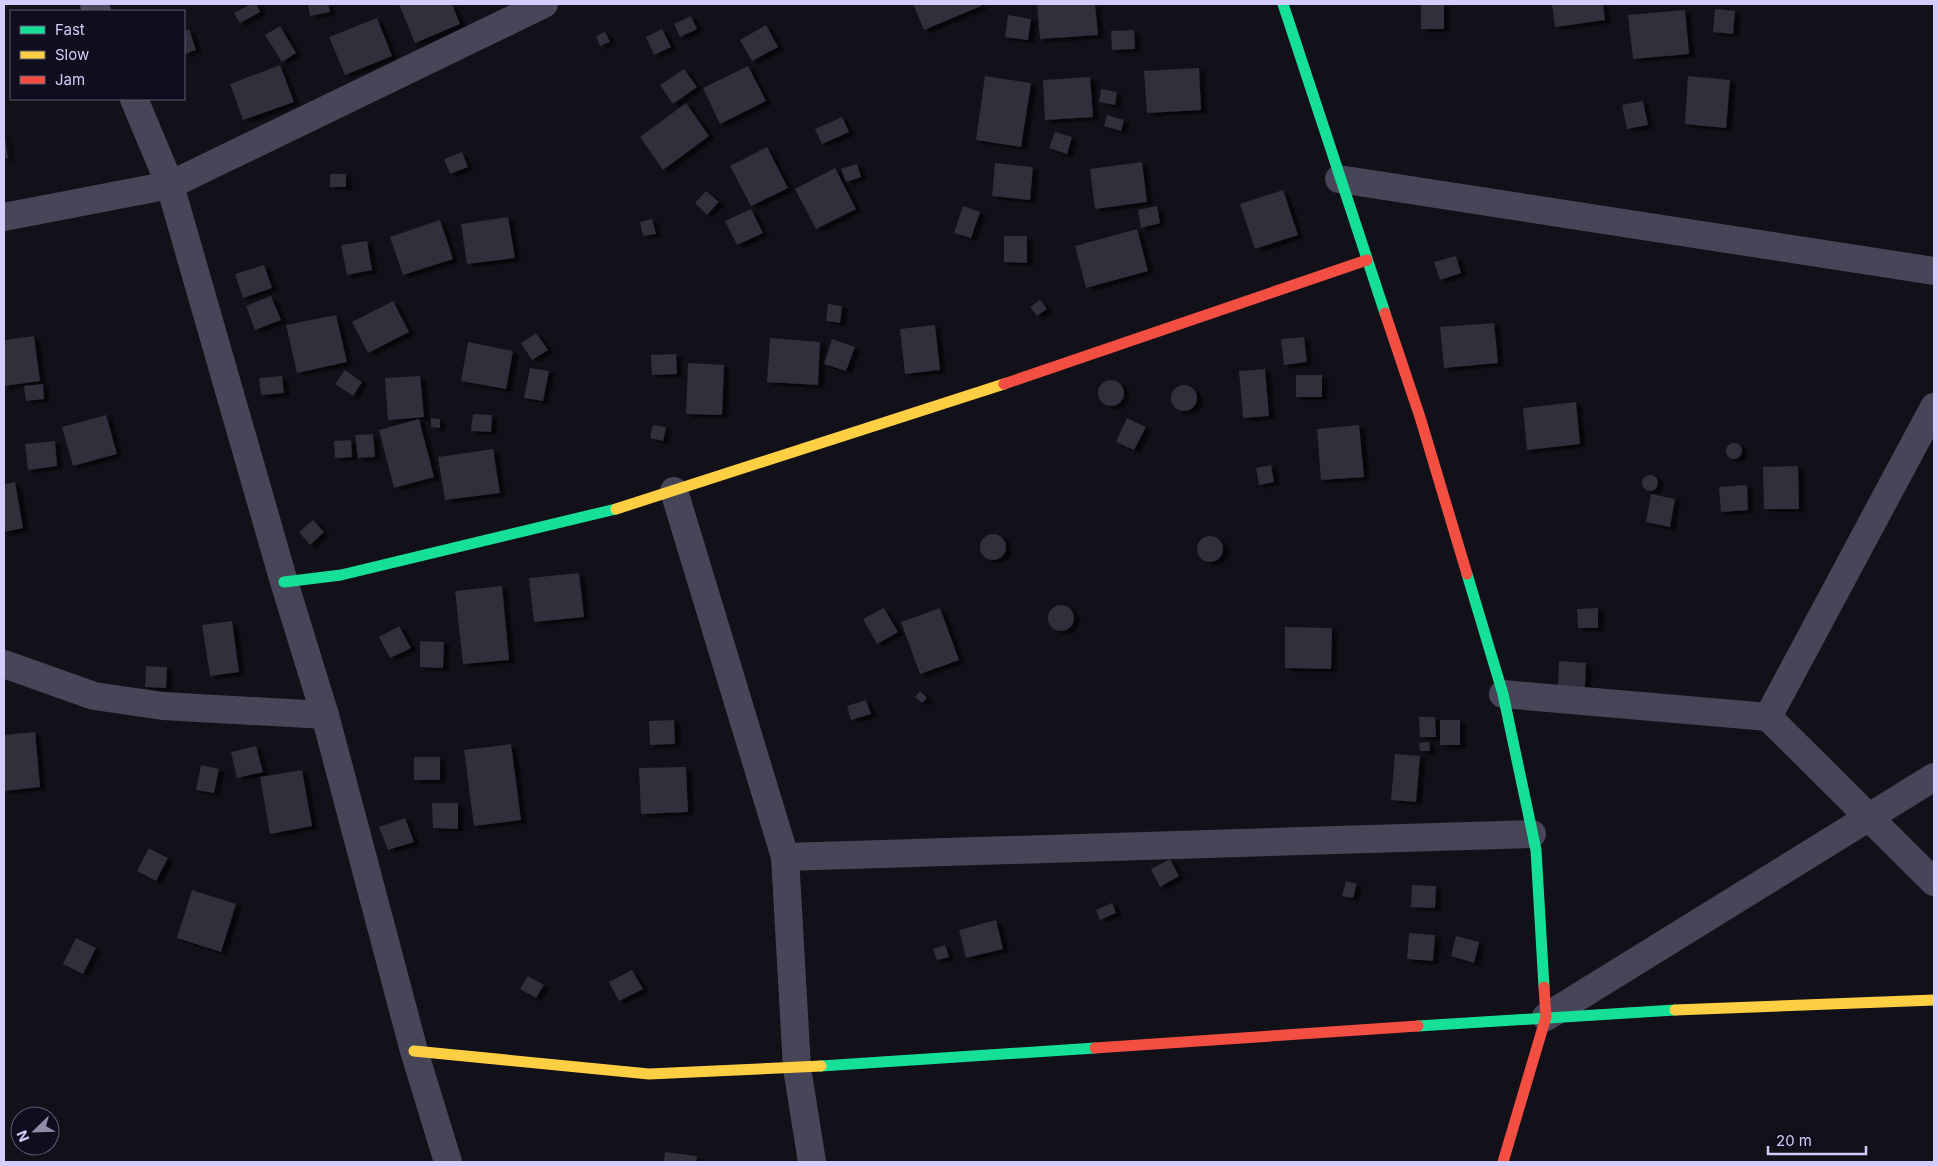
<svg xmlns="http://www.w3.org/2000/svg" width="1938" height="1166" font-family="Inter,sans-serif">
  <style>
    .building { fill: #302e3b; filter: url(#shadow) }
    .lines { fill: none; stroke-linecap: round; stroke-linejoin: round }
    .street { stroke: #474658; stroke-width: 28 }
    .fast { stroke: #16e098; stroke-width: 11 }
    .slow { stroke: #ffcf43; stroke-width: 11 }
    .jam { stroke: #f24e42; stroke-width: 11 }
  </style>
  <defs>
    <filter id="shadow"><feDropShadow dx="5.5" dy="3" stdDeviation="1" flood-color="#0009"/></filter>
  </defs>
  <rect width="100%" height="100%" fill="#121018"/>
  <g class="building">
    <polygon points="251,4 256,4 260,12 240,23 234,13"/>
    <polygon points="308,4 328,4 330,12 310,16"/>
    <polygon points="399,4 452,4 460,24 415,43"/>
    <polygon points="913,4 980,4 981,6 924,30"/>
    <polygon points="1037,4 1095,4 1098,35 1040,39"/>
    <rect x="1421" y="4" width="23" height="25"/>
    <polygon points="1552,4 1603,4 1605,20 1555,27"/>
    <polygon points="1715,9 1735,11 1733,34 1713,32"/>
    <polygon points="1685,10 1689,54 1633,59 1628,15"/>
    <polygon points="1008,15 1031,19 1028,40 1005,37"/>
    <polygon points="691,16 697,29 680,37 674,24"/>
    <polygon points="377,18 392,56 345,75 329,37"/>
    <polygon points="766,25 778,47 752,61 740,40"/>
    <polygon points="280,26 296,53 282,62 265,35"/>
    <polygon points="189,29 196,50 184,54 184,31"/>
    <polygon points="662,29 671,47 654,55 646,37"/>
    <polygon points="1134,30 1135,49 1112,50 1111,31"/>
    <polygon points="605,32 610,42 600,46 596,36"/>
    <polygon points="280,65 294,102 243,120 230,84"/>
    <polygon points="748,66 766,101 720,124 703,88"/>
    <polygon points="1199,68 1201,110 1147,113 1144,71"/>
    <polygon points="684,69 697,87 673,104 660,85"/>
    <polygon points="985,76 1031,83 1021,147 976,140"/>
    <polygon points="1688,76 1730,80 1726,128 1685,124"/>
    <polygon points="1090,77 1093,117 1045,120 1043,80"/>
    <polygon points="1101,89 1117,92 1115,105 1099,102"/>
    <polygon points="1643,101 1648,125 1627,129 1622,105"/>
    <polygon points="686,103 709,136 663,170 640,137"/>
    <polygon points="1107,115 1124,120 1121,131 1104,126"/>
    <polygon points="842,117 849,132 822,144 815,129"/>
    <polygon points="4,132 8,158 4,158"/>
    <polygon points="1055,132 1072,137 1067,154 1049,148"/>
    <polygon points="767,147 788,188 751,206 730,166"/>
    <polygon points="462,152 468,167 450,174 444,159"/>
    <polygon points="1142,162 1147,202 1095,209 1090,169"/>
    <polygon points="995,163 1033,167 1030,200 992,196"/>
    <polygon points="857,164 861,177 846,182 841,169"/>
    <polygon points="835,168 856,209 816,229 795,189"/>
    <rect x="330" y="174" width="16" height="13"/>
    <polygon points="1283,190 1298,235 1255,249 1240,204"/>
    <polygon points="706,191 719,202 707,215 695,203"/>
    <polygon points="963,206 980,212 971,238 954,233"/>
    <polygon points="1157,206 1160,223 1141,228 1138,210"/>
    <polygon points="751,209 763,233 737,245 725,221"/>
    <polygon points="508,217 515,258 467,264 461,224"/>
    <polygon points="652,219 656,234 643,236 640,222"/>
    <polygon points="440,220 453,259 403,275 390,237"/>
    <polygon points="1137,229 1148,271 1086,288 1075,246"/>
    <polygon points="1004,236 1027,236 1027,263 1004,262"/>
    <polygon points="367,241 372,270 347,275 341,245"/>
    <polygon points="1456,256 1461,273 1440,280 1434,262"/>
    <polygon points="264,265 272,288 243,298 235,274"/>
    <polygon points="271,296 281,320 255,330 246,306"/>
    <polygon points="1040,300 1047,309 1037,316 1030,307"/>
    <polygon points="393,301 409,332 368,353 352,322"/>
    <polygon points="828,304 842,306 840,323 826,321"/>
    <polygon points="336,315 347,362 297,373 286,325"/>
    <polygon points="1494,323 1498,363 1444,368 1440,327"/>
    <polygon points="935,325 940,370 905,374 900,329"/>
    <polygon points="536,333 548,350 532,360 521,343"/>
    <polygon points="34,336 40,381 4,386 4,340"/>
    <polygon points="1304,337 1307,362 1284,365 1281,339"/>
    <polygon points="770,338 820,342 818,385 767,382"/>
    <polygon points="832,339 855,347 846,371 824,364"/>
    <polygon points="468,342 513,351 506,389 461,381"/>
    <polygon points="676,354 677,374 652,375 651,355"/>
    <polygon points="688,363 724,365 722,415 686,414"/>
    <polygon points="530,368 549,371 543,401 524,398"/>
    <polygon points="1265,369 1269,416 1243,418 1239,371"/>
    <polygon points="345,370 362,382 353,396 335,384"/>
    <rect x="1296" y="375" width="26" height="22"/>
    <polygon points="282,376 284,393 261,395 259,378"/>
    <polygon points="420,376 424,417 388,420 385,378"/>
    <circle cx="1111" cy="393" r="13"/>
    <polygon points="43,384 44,399 26,401 24,386"/>
    <circle cx="1184" cy="398" r="13"/>
    <polygon points="1576,402 1580,444 1527,450 1523,408"/>
    <polygon points="473,414 492,415 491,432 471,431"/>
    <polygon points="106,415 117,454 73,466 62,427"/>
    <polygon points="431,418 440,419 440,428 431,427"/>
    <polygon points="1127,418 1146,427 1134,450 1116,442"/>
    <polygon points="419,419 434,477 394,488 379,430"/>
    <polygon points="653,425 666,427 663,441 650,438"/>
    <polygon points="1359,425 1364,477 1321,480 1317,429"/>
    <polygon points="373,434 375,457 358,458 355,435"/>
    <polygon points="351,440 352,457 335,458 334,441"/>
    <polygon points="55,441 57,466 28,470 25,444"/>
    <circle cx="1734" cy="451" r="8"/>
    <polygon points="493,449 500,493 445,500 438,457"/>
    <polygon points="1271,465 1274,482 1259,485 1256,468"/>
    <polygon points="1798,466 1799,509 1764,509 1763,467"/>
    <circle cx="1650" cy="483" r="8"/>
    <polygon points="15,482 23,528 4,532 4,484"/>
    <polygon points="1747,485 1748,510 1721,512 1719,487"/>
    <polygon points="1651,494 1675,499 1670,527 1646,522"/>
    <polygon points="313,520 324,532 310,545 299,532"/>
    <circle cx="993" cy="547" r="13"/>
    <circle cx="1210" cy="549" r="13"/>
    <polygon points="579,573 584,617 534,622 529,578"/>
    <polygon points="502,586 509,660 463,664 455,591"/>
    <circle cx="1061" cy="618" r="13"/>
    <polygon points="884,608 898,632 877,644 863,619"/>
    <polygon points="940,608 959,660 920,674 901,622"/>
    <polygon points="1598,608 1598,628 1578,628 1577,609"/>
    <polygon points="232,621 239,672 210,676 202,625"/>
    <polygon points="399,626 411,648 390,658 379,637"/>
    <polygon points="1285,627 1332,628 1331,669 1285,668"/>
    <polygon points="420,641 444,642 443,668 420,667"/>
    <polygon points="1559,661 1586,663 1585,687 1558,686"/>
    <polygon points="146,666 167,667 166,688 145,687"/>
    <polygon points="920,691 927,698 922,703 915,697"/>
    <polygon points="866,700 871,714 851,720 847,706"/>
    <polygon points="1419,717 1435,717 1436,737 1420,737"/>
    <polygon points="674,720 675,744 650,745 649,721"/>
    <rect x="1440" y="720" width="20" height="25"/>
    <polygon points="35,732 40,787 4,791 4,735"/>
    <polygon points="1429,742 1430,751 1420,751 1419,743"/>
    <polygon points="511,744 521,820 474,826 464,750"/>
    <polygon points="256,746 263,772 237,778 231,752"/>
    <polygon points="1395,754 1420,756 1416,802 1391,800"/>
    <rect x="414" y="757" width="26" height="23"/>
    <polygon points="201,765 219,769 214,793 196,790"/>
    <polygon points="686,767 688,812 641,814 639,768"/>
    <polygon points="302,770 312,826 270,834 260,777"/>
    <polygon points="432,803 458,803 458,829 433,828"/>
    <polygon points="405,818 414,842 388,850 379,827"/>
    <polygon points="149,848 168,858 156,881 137,871"/>
    <polygon points="1170,859 1179,876 1160,887 1151,869"/>
    <polygon points="1346,881 1357,884 1353,898 1342,896"/>
    <polygon points="1412,885 1436,886 1435,908 1411,907"/>
    <polygon points="192,890 236,904 221,952 177,938"/>
    <polygon points="1112,903 1116,913 1100,920 1096,910"/>
    <polygon points="996,920 1003,949 966,958 959,930"/>
    <polygon points="1409,933 1435,935 1433,961 1407,959"/>
    <polygon points="1456,936 1479,942 1474,963 1451,956"/>
    <polygon points="76,938 96,948 83,974 63,964"/>
    <polygon points="945,945 949,957 937,960 933,949"/>
    <polygon points="632,970 643,989 619,1001 609,982"/>
    <polygon points="528,976 544,985 536,998 520,989"/>
    <polygon points="665,1152 697,1156 696,1162 664,1162"/>
  </g>
  <g class="lines">
    <g class="street">
      <polyline points="94,4 97,11"/>
      <polyline points="134,99 170,185 284,582 325,715 414,1051 448,1162"/>
      <polyline points="1339,179 1934,271"/>
      <polyline points="4,217 170,185 544,4"/>
      <polyline points="674,491 785,857 1532,834"/>
      <polyline points="4,664 94,696 163,706 325,715"/>
      <polyline points="1503,694 1768,717 1934,882"/>
      <polyline points="1768,717 1934,407"/>
      <polyline points="785,857 797,1068 812,1162"/>
      <polyline points="1546,1017 1934,777"/>
    </g>
    <g class="fast">
      <polyline points="1283,4 1385,313"/>
      <polyline points="1467,574 1503,694 1536,850 1544,987"/>
      <polyline points="284,582 341,575 616,509"/>
      <polyline points="1418,1026 1675,1010"/>
      <polyline points="821,1066 1095,1048"/>
    </g>
    <g class="slow">
      <polyline points="616,509 1004,384"/>
      <polyline points="1675,1010 1934,1000"/>
      <polyline points="414,1051 649,1074 821,1066"/>
    </g>
    <g class="jam">
      <polyline points="1385,313 1420,417 1467,574"/>
      <polyline points="1004,384 1367,260"/>
      <polyline points="1095,1048 1418,1026"/>
      <polyline points="1503,1162 1546,1017 1544,987"/>
    </g>
  </g>
  <rect width="1938" height="1166" fill="none" stroke="#d2cdfa" stroke-width="10"/>
  <rect x="10" y="10" width="175" height="90" fill="#100d1c" stroke="#5e5a75"/>
  <rect x="20" y="26" width="25" height="8" fill="#16e098" stroke="#5e5a75"/>
  <text x="55" y="35" font-size="15" fill="#d2cdfa">Fast</text>
  <rect x="20" y="51" width="25" height="8" fill="#ffcf43" stroke="#5e5a75"/>
  <text x="55" y="60" font-size="15" fill="#d2cdfa">Slow</text>
  <rect x="20" y="76" width="25" height="8" fill="#f24e42" stroke="#5e5a75"/>
  <text x="55" y="85" font-size="15" fill="#d2cdfa">Jam</text>
  <g transform="translate(35 1131) rotate(247)"><circle r="24" fill="#100d1c" stroke="#5e5a75"/>
  <path d="M0-4L9 19L0 12L-9 19Z" fill="#8f8bab"/>
  <text y="-8" font-size="14" font-weight="bold" text-anchor="middle" fill="#d2cdfa">N</text>
  </g>
  <path d="M1768 1146v8h98v-8" fill="none" stroke="#d2cdfa" stroke-width="2.5"/>
  <text x="1776" y="1146" font-size="15" fill="#d2cdfa" stroke="#100d1c" stroke-width="4" paint-order="stroke">20 m</text>
</svg>
